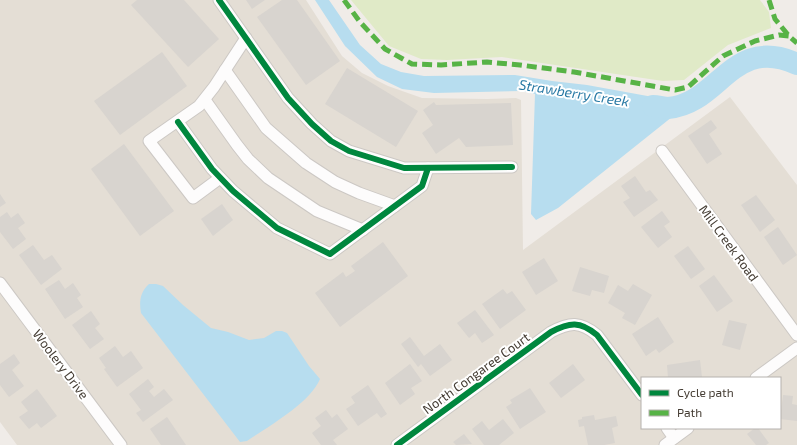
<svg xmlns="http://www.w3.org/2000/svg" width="797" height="445" font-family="'Exo 2',sans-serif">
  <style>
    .residential { fill: #e4ded5; fill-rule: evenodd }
    .green { fill: #e0eac7 }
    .water { fill: #b7ddef }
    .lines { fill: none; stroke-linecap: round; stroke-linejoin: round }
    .river { stroke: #b7ddef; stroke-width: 22 }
    .building { fill: #d8d4cf }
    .street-casing { stroke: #ccc8c4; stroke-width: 13 }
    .street { stroke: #fdfcfc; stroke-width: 11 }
    .quiet { stroke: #57b346; stroke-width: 5; stroke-dasharray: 10 5; stroke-linecap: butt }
    .cycleway-casing { stroke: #fff; stroke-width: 8 }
    .cycleway { stroke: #00873e; stroke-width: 6 }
    .labels { text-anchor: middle; stroke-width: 4; stroke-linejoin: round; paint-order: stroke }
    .street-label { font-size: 13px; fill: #453d34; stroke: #fff }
    .water-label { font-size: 14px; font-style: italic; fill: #2879a4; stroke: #fff }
  </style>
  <rect width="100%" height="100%" fill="#f0ece8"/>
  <path class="residential" d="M0 0H306L342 56 362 73 388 86 422 98 487 99 516 98 521 100 523 250 730 97 797 185V445H17L0 422ZM642 378H780V428H642Z"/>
  <polygon class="green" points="351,0 760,0 769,12 771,28 728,45 684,80 663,81 502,57 447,60 421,59 389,46"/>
  <g class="water">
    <polygon points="315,0 329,0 360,45 381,64 401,72 424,76 515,75 552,81 587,85 675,101 682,104 672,117 558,208 536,220 531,214 535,94 522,91 434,93 402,89 377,77 345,46"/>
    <path d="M149 284H156L163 286 183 305 211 328 228 332 249 340 264 338 276 331H282L287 333 309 366 320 379C310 403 269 426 247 441L240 442 141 313C139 302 140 292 149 284Z"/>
  </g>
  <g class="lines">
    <path class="river" d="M653 106C658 106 664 108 668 108 720 104 732 34 797 64"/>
  </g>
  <g class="building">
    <polygon points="137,0 184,0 219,39 188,67 131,5"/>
    <polygon points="246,0 265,0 252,9"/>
    <polygon points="282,0 297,0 340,61 306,85 257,17"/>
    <polygon points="162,52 187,86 120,135 94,101"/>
    <polygon points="347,68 418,111 396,147 325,104"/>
    <polygon points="434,102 436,105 511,103 513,145 466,147 459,138 436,154 422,133 433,125 423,110"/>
    <polygon points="711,120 717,128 709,134 722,154 707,164 688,136"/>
    <polygon points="124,144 174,211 140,236 91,169"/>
    <polygon points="635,176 646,192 650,190 658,200 634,217 623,202 630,198 621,186"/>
    <polygon points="0,194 6,203 0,207"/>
    <polygon points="756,195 775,220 760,232 741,205"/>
    <polygon points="222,204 233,220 213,236 201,219"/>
    <polygon points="662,211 670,222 664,226 672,237 658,248 641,227"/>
    <polygon points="7,212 11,218 18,213 25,223 18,228 26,239 13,249 0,232 0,217"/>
    <polygon points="778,227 797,255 783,265 764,237"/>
    <polygon points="383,242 408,276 340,327 315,293 343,272 346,277 355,271 351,266"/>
    <polygon points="33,245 44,260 52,255 62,269 41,285 19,255"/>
    <polygon points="688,246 705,269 691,279 674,256"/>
    <polygon points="544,258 558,281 536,295 522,272"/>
    <polygon points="580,267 609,276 604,293 592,290 590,296 572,291"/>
    <polygon points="714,275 733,301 717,312 699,286"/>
    <polygon points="59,280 65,289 73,283 81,295 77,298 83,307 65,319 45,289"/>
    <polygon points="633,284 652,295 635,325 622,318 625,313 608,303 618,285 628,291"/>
    <polygon points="503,289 507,294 512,291 526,310 500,329 482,304"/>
    <polygon points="475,310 494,335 482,343 475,333 469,338 457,323"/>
    <polygon points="91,311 100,324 95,328 104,339 90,349 72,325"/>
    <polygon points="658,317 674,342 659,353 656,349 646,356 632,334"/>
    <polygon points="729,320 747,324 740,350 722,345"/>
    <polygon points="410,337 424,356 440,344 452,360 430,376 421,364 418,367 401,344"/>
    <polygon points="115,346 123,357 131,351 143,368 117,387 104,369 106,368 99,358"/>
    <polygon points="14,354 20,363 12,370 24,386 9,397 0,385 0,364"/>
    <polygon points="700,360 702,377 668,378 667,365"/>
    <polygon points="410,364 422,381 411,388 415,394 400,405 385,383"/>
    <polygon points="573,364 585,380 561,398 549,383"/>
    <polygon points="148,379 154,387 149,391 154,397 164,389 173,400 143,422 136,413 141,410 129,394"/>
    <polygon points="368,385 387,414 381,418 377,413 358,426 346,409 355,403 351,397"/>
    <polygon points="530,388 546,412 520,429 506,407 512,403 510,400"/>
    <polygon points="37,389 57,416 41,428 37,423 29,429 19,417 28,411 21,402"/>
    <polygon points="783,395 793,396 792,404 797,405 797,421 780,419"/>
    <polygon points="326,410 332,418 337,414 348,429 333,440 337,445 321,445 312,433 321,426 315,418"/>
    <polygon points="594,415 595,420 616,416 618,426 612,428 615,443 604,445 588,445 584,426 579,427 578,420 582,419 582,417"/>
    <polygon points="167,417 186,445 161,445 150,429"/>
    <polygon points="503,419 514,433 499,445 484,445 472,429 482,421 489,430"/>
    <polygon points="755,428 758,428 769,443 766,445 756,445 747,434"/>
    <polygon points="464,434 472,444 456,445 453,442"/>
  </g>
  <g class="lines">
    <g class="street-casing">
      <g id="street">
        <polyline points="219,0 288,98 312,124 331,141 349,151 404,168 512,167"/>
        <polyline points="225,70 266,128 306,163 335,182 359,193 395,206"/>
        <polyline points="205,100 237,145 248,159 268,178 317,211 363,230"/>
        <polyline points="178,122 212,169 233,191 277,228 330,254 422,186 428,168"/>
        <polyline points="662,151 797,335"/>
        <polyline points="220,178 193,198 149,141 199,106 214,87 246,38"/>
        <polyline points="0,283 121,445"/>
        <polyline points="756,378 797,348"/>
        <polyline points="667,428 674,438"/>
        <path d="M397 445 551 332C570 322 580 321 597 335L642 395"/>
        <polyline points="665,445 688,428"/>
      </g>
    </g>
    <use href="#street" class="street"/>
    <g class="quiet">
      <polyline points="344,0 360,22 385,49 412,64 441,65 487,62 520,65 574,72 675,90 688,87 723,56 755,41 779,35 789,36"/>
      <polyline points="769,0 775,19 789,36 797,43"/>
    </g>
    <g class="cycleway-casing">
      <g id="cycleway">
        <polyline points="219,0 288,98 312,124 331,141 349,151 404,168 512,167"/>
        <polyline points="178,122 212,169 233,191 277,228 330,254 422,186 428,168"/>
        <path d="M397 445 551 332C570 322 580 321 597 335L642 395"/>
      </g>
    </g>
    <use href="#cycleway" class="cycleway"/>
  </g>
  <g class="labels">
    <g class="street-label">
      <text transform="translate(729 243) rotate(54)" y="5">Mill Creek Road</text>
      <text transform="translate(61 364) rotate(53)" y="5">Woolery Drive</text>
      <text transform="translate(476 373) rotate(-36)" y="5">North Congaree Court</text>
    </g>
    <g class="water-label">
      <text transform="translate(574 93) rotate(9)" y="5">Strawberry Creek</text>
    </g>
  </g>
  <rect x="641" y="377" width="140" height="52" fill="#ffffff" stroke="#b5b1ae"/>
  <rect x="649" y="390" width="20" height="6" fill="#00873e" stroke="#b5b1ae"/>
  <text x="677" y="397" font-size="12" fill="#453d34">Cycle path</text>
  <rect x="649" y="410" width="20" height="6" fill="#57b346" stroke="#b5b1ae"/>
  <text x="677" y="417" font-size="12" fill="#453d34">Path</text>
</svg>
